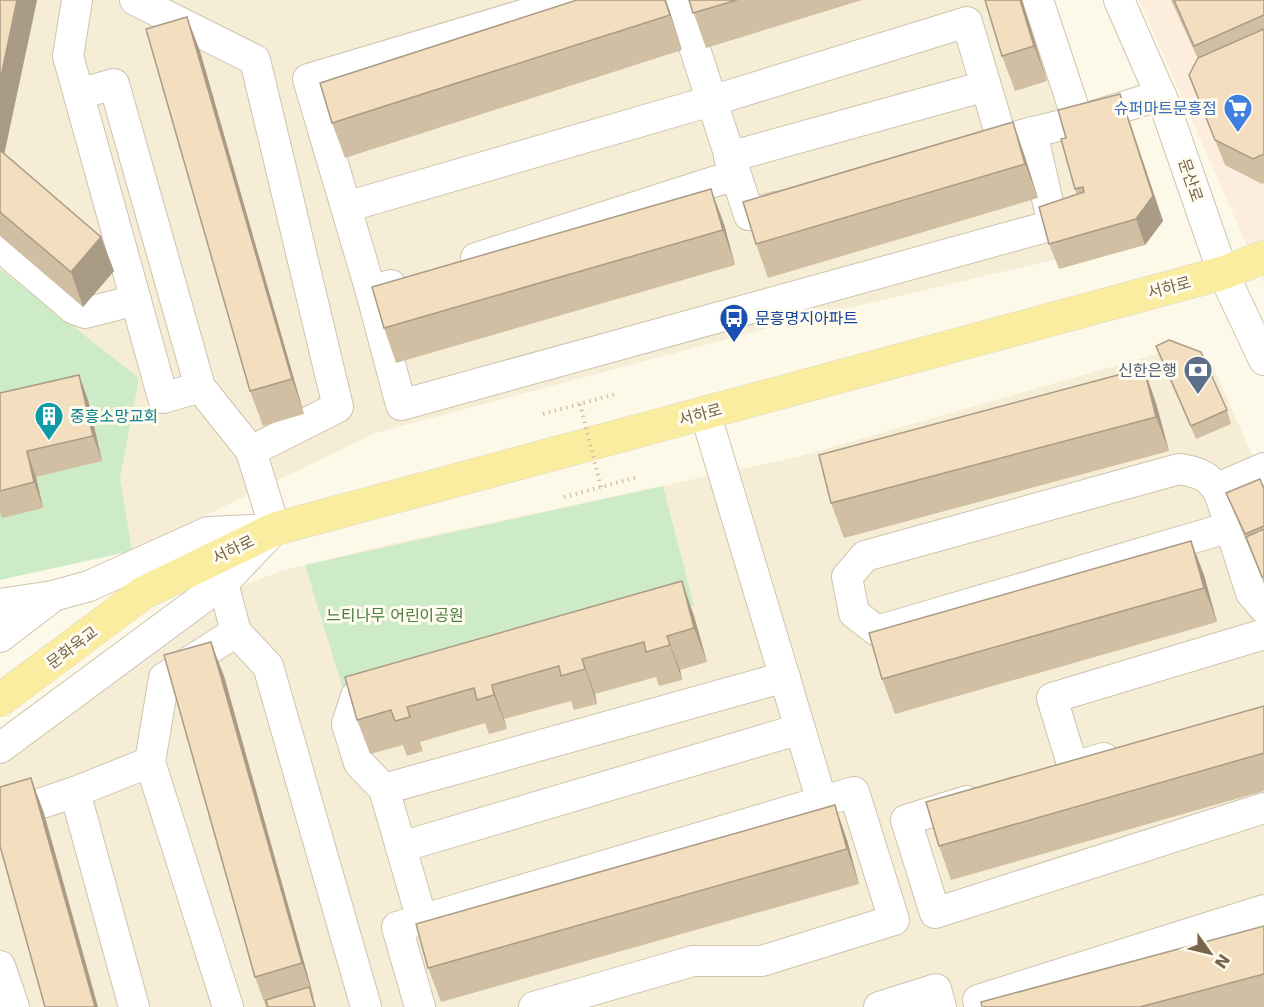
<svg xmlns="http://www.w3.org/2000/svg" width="1264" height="1007" font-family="'DejaVu Sans','Noto Sans KR',sans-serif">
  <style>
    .residential { fill: #f5edd6 }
    .commercial { fill: #fdeddc }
    .green { fill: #cdebc6 }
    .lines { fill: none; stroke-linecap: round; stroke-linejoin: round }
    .minor-casing { stroke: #cfc3ad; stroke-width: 32 }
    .major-casing { stroke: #dcd7d0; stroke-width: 34 }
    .path { stroke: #d8c2a2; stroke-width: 4; stroke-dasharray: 1.5 4.5; stroke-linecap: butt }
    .minor { stroke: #fff; stroke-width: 30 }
    .major { stroke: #fbeda0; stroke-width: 33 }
    .path-bridge { stroke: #d8c2a2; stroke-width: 4; stroke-dasharray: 1.5 4.5; stroke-linecap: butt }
    .wall { fill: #d1bfa4 }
    .shaded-wall { fill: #aa9b86 }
    .building { fill: #f3debf; stroke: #aa9b86; stroke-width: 1.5 }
    .labels { text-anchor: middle; stroke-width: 6; stroke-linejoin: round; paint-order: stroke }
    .shop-label { font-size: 16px; fill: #366cbe; stroke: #fffcef; text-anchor: end }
    .street-label { font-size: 16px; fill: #78644b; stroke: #fffcef }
    .transit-label { font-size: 16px; fill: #164399; stroke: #fffcef; text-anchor: start }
    .service-label { font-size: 16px; fill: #4e5e75; stroke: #fffcef; text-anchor: end }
    .culture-label { font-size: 16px; fill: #0d838f; stroke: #fffcef; text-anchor: start }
    .park-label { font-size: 16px; fill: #487e42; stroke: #fffcef }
  </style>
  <rect width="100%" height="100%" fill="#fdf9e8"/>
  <g class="residential">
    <polygon points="0,0 1049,0 1139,240 810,317 375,433 132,551 120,478 139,378 0,269"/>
    <polygon points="1178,348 1210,360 1264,482 1264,1007 0,1007 0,749 187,607 281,571 378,547 797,457"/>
  </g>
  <polygon class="commercial" points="1139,0 1264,0 1264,284"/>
  <g class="green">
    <polygon points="0,269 139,378 120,478 132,551 0,580"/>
    <polygon points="663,486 694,606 346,699 305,565"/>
  </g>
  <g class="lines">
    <g class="minor-casing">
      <g id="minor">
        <polyline points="77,0 68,56 163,398 200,387 251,451 275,529"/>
        <polyline points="135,0 255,60 338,407 251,451"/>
        <polyline points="679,0 749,215 775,207"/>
        <polyline points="1038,0 1078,121"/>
        <polyline points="1119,0 1164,103 1223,273 1264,360"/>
        <polyline points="79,94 114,84 200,387"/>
        <polyline points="1014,137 1078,121 1161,95"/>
        <polyline points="729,157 986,86"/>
        <polyline points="346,207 711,101 967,22 1002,140"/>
        <polyline points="0,246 74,309 85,313 136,300"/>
        <polyline points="476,258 735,175"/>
        <polyline points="391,285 371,292 308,79 573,0"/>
        <polyline points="371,292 401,405 1053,225 1032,132"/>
        <polyline points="705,412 822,802"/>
        <path d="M1179 469C1219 474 1220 494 1230 527L877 631 854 613 847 577 865 556Z"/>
        <polyline points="1218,488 1264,468"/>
        <polyline points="1230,527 1251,593 1264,608"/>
        <polyline points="223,583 236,632"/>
        <polyline points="0,604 53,596 89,586 208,532 275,529"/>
        <polyline points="0,637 51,598"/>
        <polyline points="387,688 356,696 347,724 359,763 384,789 422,920"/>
        <polyline points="0,748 223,583 269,535"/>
        <polyline points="1104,758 1073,767 1052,698 1264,634"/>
        <polyline points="384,789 785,677"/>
        <polyline points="75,792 134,1007"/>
        <polyline points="967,801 906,820 935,913 1264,808"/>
        <polyline points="0,817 75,792 150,762"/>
        <polyline points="401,847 800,729"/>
        <polyline points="0,966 14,1007"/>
        <polyline points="228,1007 150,762 164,678 236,632 268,666 366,1007"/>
        <polyline points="420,1007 397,927 854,792 894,920 762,961 693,961 534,1007"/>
        <polyline points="879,1007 936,989 941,1007"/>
        <polyline points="980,1007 978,1000 1264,910"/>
      </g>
    </g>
    <g class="major-casing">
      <polyline id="major" points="0,700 143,593 275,529 1223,273 1264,257"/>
    </g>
    <g class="path">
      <polyline points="543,414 616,394"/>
      <polyline points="564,497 638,477"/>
    </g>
    <use href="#minor" class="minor"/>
    <use href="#major" class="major"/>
    <polyline class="path-bridge" points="580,404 601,487"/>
  </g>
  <g class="wall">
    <polygon points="0,0 37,0 4,154 101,237 114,271 83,307 0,236"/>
    <polygon points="689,0 862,0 706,48"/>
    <polygon points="985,0 1022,0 1047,81 1015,91 1002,56"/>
    <polygon points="1171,0 1264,0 1264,183 1262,184 1225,165 1189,75 1198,59"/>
    <polygon points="669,9 682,50 345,158 332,123"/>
    <polygon points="200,51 304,414 263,426 250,391"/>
    <polygon points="1129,119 1163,221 1145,245 1059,269 1049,244 1077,195 1075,189"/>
    <polygon points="1013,122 1025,157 1038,198 768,278 756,244"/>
    <polygon points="724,224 735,265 396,363 384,328"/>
    <polygon points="1156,346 1227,410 1231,424 1196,439 1161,359"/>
    <polygon points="79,375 88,400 102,461 36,477 43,508 2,518 0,512 0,393"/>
    <polygon points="1156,403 1169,451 844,538 831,503"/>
    <polygon points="1264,489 1264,583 1226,493"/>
    <polygon points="1191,541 1204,575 1217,622 895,714 882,679"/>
    <polygon points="694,616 707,662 680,670 682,680 659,686 656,677 595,694 597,704 574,710 571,701 504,719 507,729 489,734 485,723 420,742 423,751 407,756 403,745 370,754 357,720"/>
    <polygon points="224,676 314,998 313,998 316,1007 266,1007 255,977"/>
    <polygon points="1264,706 1264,791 951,880 939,846"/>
    <polygon points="847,840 859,884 441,1002 428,968"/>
    <polygon points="1264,926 1264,1007 982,1007"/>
  </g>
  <g class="shaded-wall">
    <polygon points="17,0 37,0 0,174 0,81"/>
    <polygon points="665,0 666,0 669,9 682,50"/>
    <polygon points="1020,0 1022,0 1047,81 1034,46"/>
    <polygon points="187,17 200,51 304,414 292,379"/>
    <polygon points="1120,94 1163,221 1145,245 1136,219"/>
    <polygon points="1013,122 1025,157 1038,198 1025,164"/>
    <polygon points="711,189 724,224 735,265 723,230"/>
    <polygon points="101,237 114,271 83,307 71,272"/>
    <polygon points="1144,368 1156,403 1169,451 1156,417"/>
    <polygon points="79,375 88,400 102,461 93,436"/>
    <polygon points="27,451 36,477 43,508 34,482"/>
    <polygon points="1191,541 1204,575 1217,622 1204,588"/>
    <polygon points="682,581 694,616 707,662 694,628"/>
    <polygon points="667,636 680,670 682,680 670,645"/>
    <polygon points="211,642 224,676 314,998 302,963"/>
    <polygon points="582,659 595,694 597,704 585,669"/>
    <polygon points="492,685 504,719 507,729 494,695"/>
    <polygon points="31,778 44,813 98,1007 95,1007"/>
    <polygon points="835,805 847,840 859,884 847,849"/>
  </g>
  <g class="building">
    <polygon points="0,0 17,0 0,81"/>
    <polygon points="577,0 665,0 670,15 332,123 320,83"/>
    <polygon points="689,0 737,0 693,13"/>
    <polygon points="985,0 1020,0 1034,46 1002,56"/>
    <polygon points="1174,0 1264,0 1264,15 1194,46"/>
    <polygon points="187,17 292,379 250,391 146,29"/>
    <polygon points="1264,29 1264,154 1253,159 1215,140 1189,75 1198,58"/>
    <polygon points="1120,94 1153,196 1136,219 1049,244 1039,207 1084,192 1083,187 1075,189 1061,139 1066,138 1058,110"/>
    <polygon points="1013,122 1025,164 756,244 743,202"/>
    <polygon points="0,150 101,237 71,272 0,212"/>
    <polygon points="711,189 723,230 384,328 372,287"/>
    <polygon points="1169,340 1201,352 1227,410 1191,426 1156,346"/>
    <polygon points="1144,368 1156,417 831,503 819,455"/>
    <polygon points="79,375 93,436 27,451 34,482 0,491 0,393"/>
    <polygon points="1260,479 1264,489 1264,526 1245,534 1226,493"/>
    <polygon points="1264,529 1264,576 1262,577 1246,537"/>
    <polygon points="1191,541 1204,588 882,679 869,633"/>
    <polygon points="682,581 694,628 667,636 670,645 646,652 644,642 582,659 585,669 561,676 559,666 492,685 494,695 477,700 474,688 407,707 410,717 395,721 391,710 357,720 345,677"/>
    <polygon points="211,642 302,963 255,977 164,655"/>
    <polygon points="1264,706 1264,753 939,846 926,802"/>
    <polygon points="31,778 95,1007 45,1007 0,846 0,787"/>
    <polygon points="835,805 847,849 428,968 416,924"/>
    <polygon points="1264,926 1264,974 1140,1007 982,1007 981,1002"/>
    <polygon points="309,987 315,1007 268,1007 266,1000"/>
  </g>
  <defs>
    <g id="supermarket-pin" transform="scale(1.5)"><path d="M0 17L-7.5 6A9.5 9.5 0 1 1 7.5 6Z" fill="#3f7fe0" stroke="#fffcef"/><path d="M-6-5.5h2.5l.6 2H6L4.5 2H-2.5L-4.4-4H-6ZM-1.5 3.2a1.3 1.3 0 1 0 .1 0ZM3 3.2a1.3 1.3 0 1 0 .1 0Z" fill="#fff"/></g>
    <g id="bus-pin" transform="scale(1.5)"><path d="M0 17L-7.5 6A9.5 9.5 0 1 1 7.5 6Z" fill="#1a4fb4" stroke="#fffcef"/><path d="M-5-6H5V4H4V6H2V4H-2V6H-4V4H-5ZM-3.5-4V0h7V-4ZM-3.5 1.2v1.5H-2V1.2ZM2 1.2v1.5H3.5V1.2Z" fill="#fff"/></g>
    <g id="bank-pin" transform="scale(1.5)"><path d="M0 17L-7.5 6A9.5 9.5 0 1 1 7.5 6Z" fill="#5c6f8a" stroke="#fffcef"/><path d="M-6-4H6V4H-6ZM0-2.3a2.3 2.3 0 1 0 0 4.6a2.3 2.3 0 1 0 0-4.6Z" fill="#fff"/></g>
    <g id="building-pin" transform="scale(1.5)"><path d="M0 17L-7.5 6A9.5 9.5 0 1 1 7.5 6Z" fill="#0f9aa8" stroke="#fffcef"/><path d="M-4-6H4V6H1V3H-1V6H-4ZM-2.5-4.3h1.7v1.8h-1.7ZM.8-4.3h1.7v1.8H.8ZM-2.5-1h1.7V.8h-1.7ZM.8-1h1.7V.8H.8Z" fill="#fff"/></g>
  </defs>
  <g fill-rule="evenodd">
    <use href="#supermarket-pin" x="1238" y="108"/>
    <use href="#bus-pin" x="734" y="318"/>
    <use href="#bank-pin" x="1198" y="370"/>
    <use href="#building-pin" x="49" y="416"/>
  </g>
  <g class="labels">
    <g class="shop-label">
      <text x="1217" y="114">슈퍼마트문흥점</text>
    </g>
    <g class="street-label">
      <text transform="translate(1191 180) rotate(71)" y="6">문산로</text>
      <text transform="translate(1169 287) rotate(-15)" y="6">서하로</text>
      <text transform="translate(700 414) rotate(-15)" y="6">서하로</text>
      <text transform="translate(233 549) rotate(-26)" y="6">서하로</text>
      <text transform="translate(72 647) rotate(-37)" y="6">문화육교</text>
    </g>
    <g class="transit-label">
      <text x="755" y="324">문흥명지아파트</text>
    </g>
    <g class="service-label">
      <text x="1177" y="376">신한은행</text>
    </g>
    <g class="culture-label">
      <text x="70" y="422">중흥소망교회</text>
    </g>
    <g class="park-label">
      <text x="395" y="621">느티나무 어린이공원</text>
    </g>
  </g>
  <g transform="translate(1210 953) rotate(124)" stroke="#fffcef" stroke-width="4.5" paint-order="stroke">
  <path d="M0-4.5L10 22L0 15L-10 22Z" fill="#78644b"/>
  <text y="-9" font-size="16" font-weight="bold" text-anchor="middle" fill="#78644b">N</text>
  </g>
</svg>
